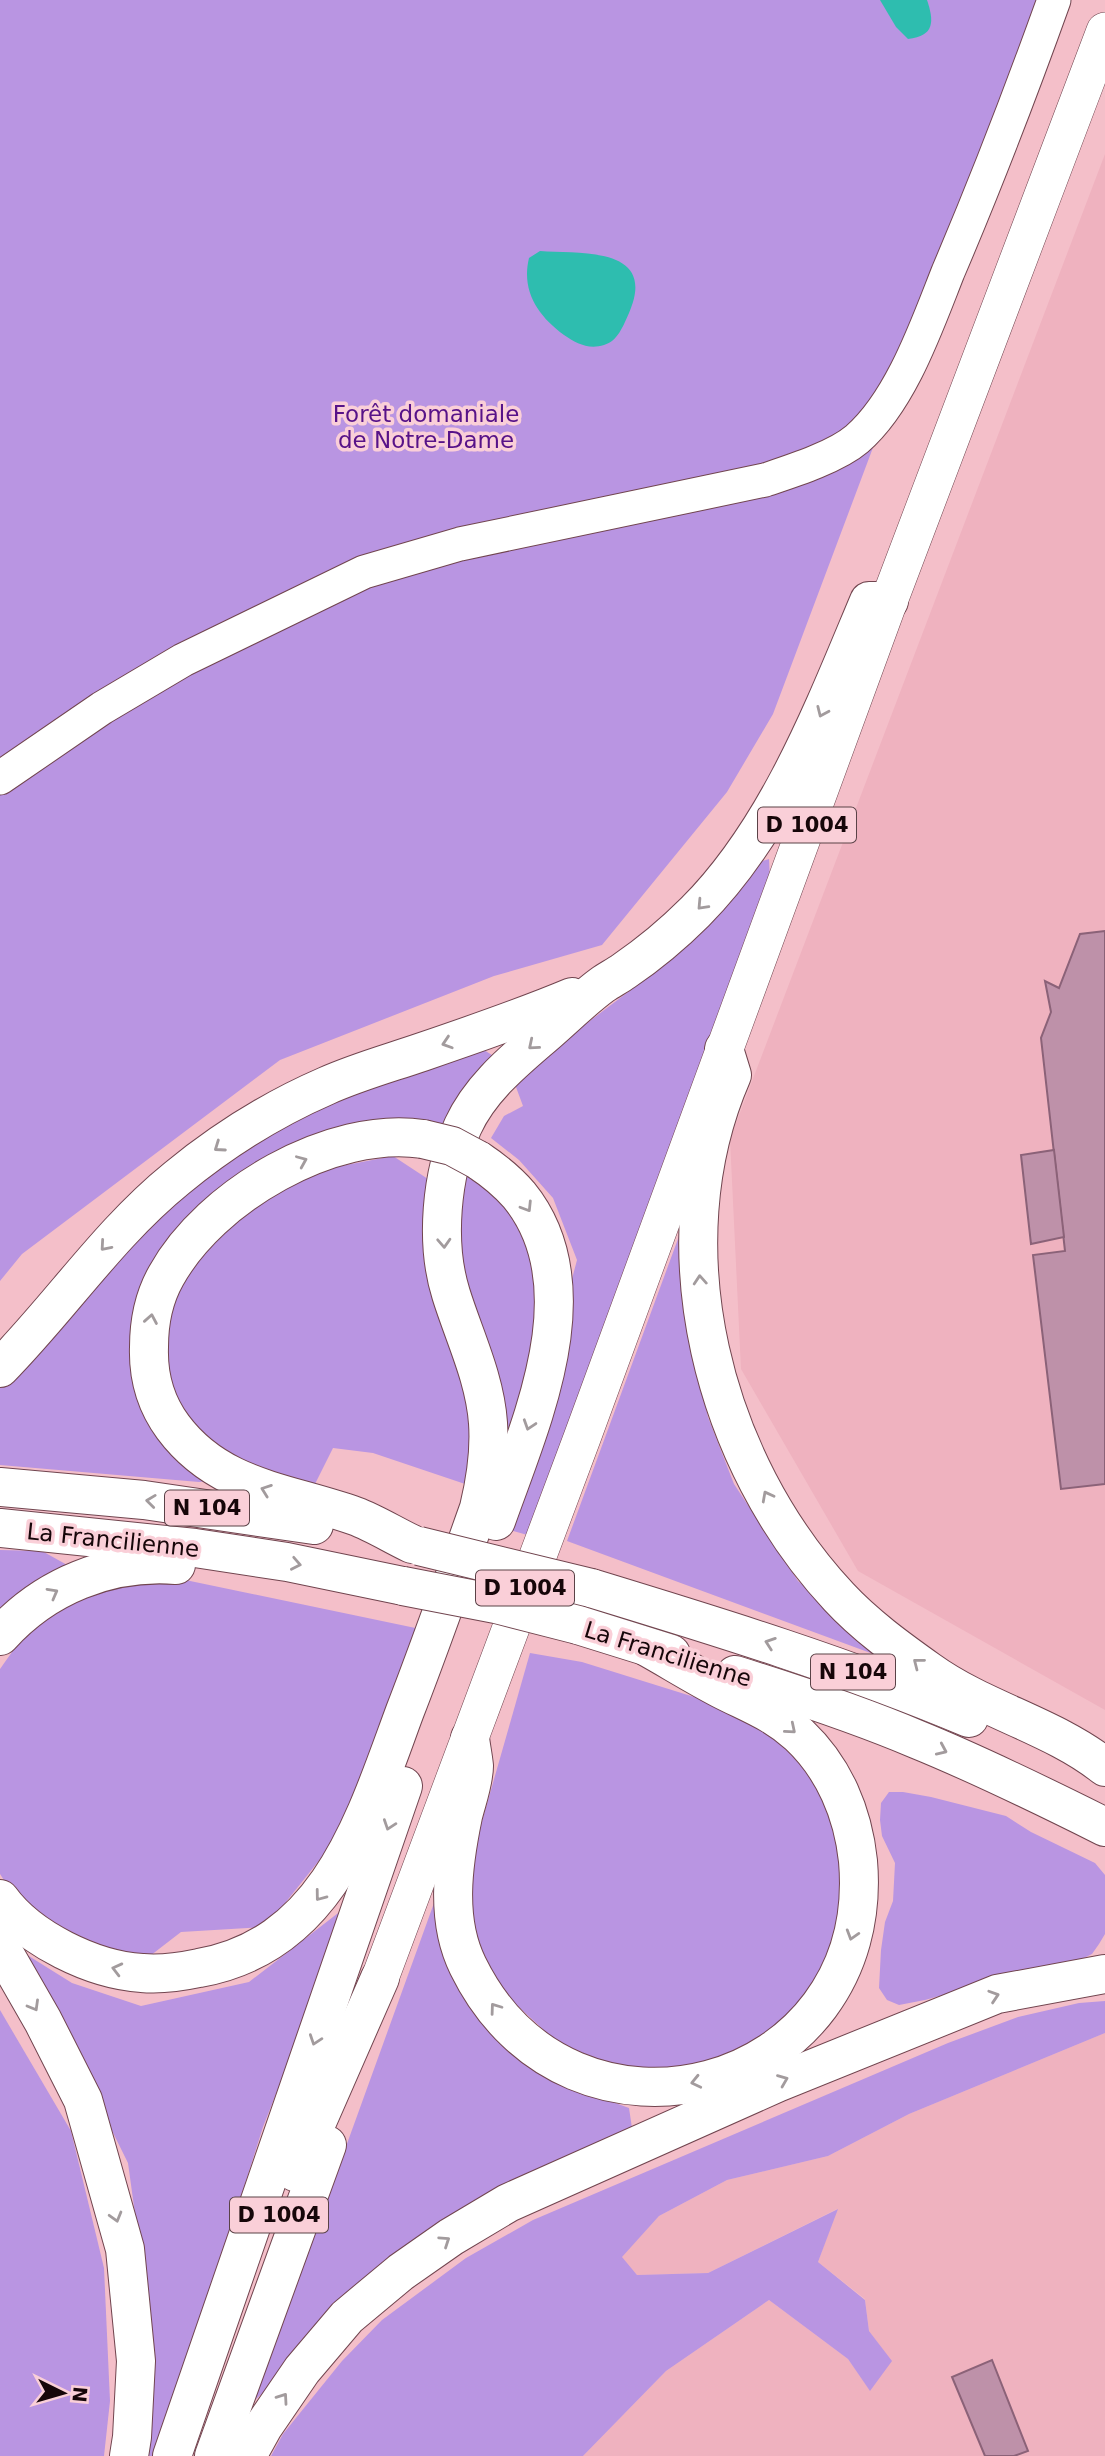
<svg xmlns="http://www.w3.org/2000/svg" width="1105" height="2456" font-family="'DejaVu Sans',sans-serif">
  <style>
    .built { fill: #efb2bf }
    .green { fill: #b995e2 }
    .water { fill: #2ebdaf }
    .building { fill: #be91a9; stroke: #8b6278; stroke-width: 2 }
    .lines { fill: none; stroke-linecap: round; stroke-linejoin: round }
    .secondary-casing { stroke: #71454f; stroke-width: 35 }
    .primary-casing { stroke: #71454f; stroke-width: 38 }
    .highway-casing { stroke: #71454f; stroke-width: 40 }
    .secondary { stroke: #fff; stroke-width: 33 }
    .primary { stroke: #fff; stroke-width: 37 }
    .highway { stroke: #fff; stroke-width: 38 }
    .highway-bridge-casing { stroke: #71454f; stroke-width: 40; stroke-linecap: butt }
    .highway-bridge { stroke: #fff; stroke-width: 38 }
    .oneway { stroke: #a29b9d }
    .labels { text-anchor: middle; stroke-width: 7; stroke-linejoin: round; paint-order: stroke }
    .shield { fill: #facfd8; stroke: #5a4247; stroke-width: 2 }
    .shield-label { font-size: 21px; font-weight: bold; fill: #160609 }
    .park-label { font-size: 23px; fill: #571288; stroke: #facfd8 }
    .street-label { font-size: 23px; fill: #160609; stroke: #facfd8 }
  </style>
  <rect width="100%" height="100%" fill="#f4bfc9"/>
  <g class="built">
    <polygon points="1105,154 1105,1710 858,1571 741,1369 730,1139"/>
    <polygon points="1105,2033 1105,2456 583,2456 666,2371 769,2300 848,2359 870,2390 891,2361 869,2331 865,2299 818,2262 837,2209 708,2273 637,2275 621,2257 659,2216 727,2180 828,2156 909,2114"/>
  </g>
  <g class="green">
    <polygon points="0,0 1041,0 773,714 727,792 602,945 494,976 280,1060 22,1254 0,1281"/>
    <polygon points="769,859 770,881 531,1536 506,1529 577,1260 553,1198 519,1160 491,1138 504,1116 523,1106 513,1079 632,989 695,932 751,865"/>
    <polygon points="484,1050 495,1057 455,1125 332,1136 141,1300 208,1481 199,1482 0,1465 0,1384 92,1278 215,1164 367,1084"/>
    <polygon points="393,1156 431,1181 471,1404 471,1486 373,1453 333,1448 312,1490 232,1462 182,1421 164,1360 172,1296 202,1246 262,1200 315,1171"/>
    <polygon points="474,1172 509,1203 546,1281 495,1508 455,1253 460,1178"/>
    <polygon points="682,1228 692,1346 708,1417 734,1484 798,1581 895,1662 567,1541"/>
    <polygon points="0,1550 42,1551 78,1571 0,1625"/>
    <polygon points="171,1577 425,1630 341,1833 266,1927 181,1932 146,1959 77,1949 9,1888 0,1874 0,1669 24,1635 91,1591"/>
    <polygon points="530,1653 582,1662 752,1715 817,1781 842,1839 845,1922 815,1990 771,2040 721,2067 654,2076 576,2060 493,1983 466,1908 467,1874"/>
    <polygon points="889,1792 903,1792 931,1797 1006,1816 1031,1832 1095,1863 1105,1875 1105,1934 1099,1944 1092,1954 1080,1960 1053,1964 925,2000 899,2005 887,2000 879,1988 881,1950 885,1922 893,1901 895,1863 882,1836 880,1820 881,1803"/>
    <polygon points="438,1892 500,2038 539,2070 580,2090 629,2108 632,2128 269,2387 254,2401"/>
    <polygon points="351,1903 263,2127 159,2456 144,2456 153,2344 128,2163 24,1953 72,1983 141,2006 249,1982"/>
    <polygon points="1105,2001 1105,2033 909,2114 828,2156 727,2180 659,2216 622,2257 637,2275 708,2273 838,2209 818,2262 865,2300 869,2331 892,2361 870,2391 848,2359 769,2300 666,2371 583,2456 271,2456 283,2434 342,2361 382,2320 466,2258 533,2220 948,2043 1018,2017 1079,2003"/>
    <polygon points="0,2010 71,2131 104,2268 110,2401 104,2456 0,2456"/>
  </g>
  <g class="water">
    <path d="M880 0H927C934 21 935 36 908 39L896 27Z"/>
    <path d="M540 251C581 254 658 246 629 313 623 326 618 341 604 345 588 350 576 343 564 335 538 316 521 291 529 258Z"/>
  </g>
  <g class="building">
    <polygon points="1105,931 1105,1484 1061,1489 1033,1255 1065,1251 1041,1038 1051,1012 1045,981 1059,988 1080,934"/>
    <polygon points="1054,1150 1064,1237 1031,1244 1021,1155"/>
    <polygon points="992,2360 1028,2451 1014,2456 985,2456 952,2377"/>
  </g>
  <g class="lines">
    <g class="secondary-casing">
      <path id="secondary" d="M0 778 102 708 183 660 364 572 460 544 765 480C792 471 836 457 857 439 901 401 927 325 948 272 986 183 1021 92 1054 0"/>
    </g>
    <g class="primary-casing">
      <polyline id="primary" points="380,1978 582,1438 889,601 1105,31"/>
    </g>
    <g class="highway-casing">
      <g id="highway">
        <path d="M724 1049 732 1075C657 1247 713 1462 839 1597 865 1625 898 1649 929 1671 983 1710 1054 1726 1105 1767"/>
        <path d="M478 1160C493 1170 507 1181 519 1195 594 1287 530 1424 496 1521"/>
        <path d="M0 1368C61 1306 109 1233 177 1178 222 1141 273 1109 326 1086 357 1072 390 1063 422 1052 472 1035 522 1018 572 997"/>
        <polyline points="0,1487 144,1500 314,1525"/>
        <polyline points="0,1528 195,1548 287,1562 403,1586"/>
        <path d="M412 1544C393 1535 374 1523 355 1516 288 1492 219 1489 173 1427 156 1404 148 1376 149 1347 149 1322 153 1299 166 1276 210 1196 332 1125 423 1139"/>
        <path d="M591 1588C719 1627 846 1666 969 1718"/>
        <polyline points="578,1625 671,1654"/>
        <path d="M0 1636C45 1586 109 1560 176 1565"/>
        <path d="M735 1675C796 1694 857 1714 916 1739 980 1765 1043 1796 1105 1827"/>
        <path d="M470 1738C471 1747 473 1756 474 1766 474 1781 467 1800 463 1816 453 1864 445 1920 468 1966 571 2176 878 2094 858 1861 853 1813 834 1768 799 1735 774 1712 750 1704 721 1689 696 1676 672 1661 647 1647"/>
        <path d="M0 1899C29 1939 93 1970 142 1973 162 1975 180 1972 199 1968 329 1945 365 1819 405 1711 431 1644 455 1576 479 1508 486 1479 490 1452 488 1423 485 1378 464 1336 451 1294 435 1243 441 1174 463 1126 479 1091 509 1065 537 1041 559 1023 579 1002 602 985 609 980 617 976 624 971 649 954 673 934 695 912 778 829 824 708 869 601H889"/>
        <polyline points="0,1946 43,2021 83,2100 125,2249 136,2361 132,2437 129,2456"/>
        <polyline points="295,2172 380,1978"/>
        <polyline points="172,2456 403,1786"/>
        <polyline points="214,2456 327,2145"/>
        <polyline points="247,2456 263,2427 302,2370 347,2317 401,2272 451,2237 508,2203 777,2083 997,1994 1105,1974"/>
      </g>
    </g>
    <use href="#secondary" class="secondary"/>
    <use href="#primary" class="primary"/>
    <use href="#highway" class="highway"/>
    <g class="highway-bridge-casing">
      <g id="highway-bridge">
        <polyline points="423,1139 452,1146 478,1160"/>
        <polyline points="419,1546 591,1588"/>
        <polyline points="403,1586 496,1604 578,1625"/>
      </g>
    </g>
    <use href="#highway-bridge" class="highway-bridge"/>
  </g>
  <defs><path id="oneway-chevron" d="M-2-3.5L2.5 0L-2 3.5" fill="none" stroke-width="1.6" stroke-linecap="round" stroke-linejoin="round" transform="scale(1.75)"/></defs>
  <g class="oneway">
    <use href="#oneway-chevron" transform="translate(822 712) rotate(114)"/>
    <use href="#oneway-chevron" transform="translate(702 905) rotate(133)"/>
    <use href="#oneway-chevron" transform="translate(447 1043) rotate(162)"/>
    <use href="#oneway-chevron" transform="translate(533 1045) rotate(140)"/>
    <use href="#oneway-chevron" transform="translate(219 1147) rotate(145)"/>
    <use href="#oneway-chevron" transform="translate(302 1161) rotate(-23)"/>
    <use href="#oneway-chevron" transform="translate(527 1207) rotate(58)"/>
    <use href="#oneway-chevron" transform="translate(444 1243) rotate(87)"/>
    <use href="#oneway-chevron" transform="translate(105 1246) rotate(131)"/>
    <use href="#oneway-chevron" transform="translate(700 1280) rotate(-94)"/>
    <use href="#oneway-chevron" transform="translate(151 1319) rotate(-80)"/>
    <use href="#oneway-chevron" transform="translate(529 1425) rotate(108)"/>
    <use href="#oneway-chevron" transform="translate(266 1490) rotate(-160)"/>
    <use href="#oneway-chevron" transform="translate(767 1496) rotate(-118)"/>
    <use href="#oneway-chevron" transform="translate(151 1501) rotate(-173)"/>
    <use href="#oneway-chevron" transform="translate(296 1564) rotate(11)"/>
    <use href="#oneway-chevron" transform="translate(53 1593) rotate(-29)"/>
    <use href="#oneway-chevron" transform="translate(770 1643) rotate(-161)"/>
    <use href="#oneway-chevron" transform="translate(918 1663) rotate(-142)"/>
    <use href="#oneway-chevron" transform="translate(791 1729) rotate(40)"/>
    <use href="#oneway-chevron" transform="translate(942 1750) rotate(24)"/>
    <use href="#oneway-chevron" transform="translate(389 1825) rotate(109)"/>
    <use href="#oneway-chevron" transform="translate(320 1896) rotate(127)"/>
    <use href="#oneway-chevron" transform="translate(852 1935) rotate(107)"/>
    <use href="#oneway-chevron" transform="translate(117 1969) rotate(-166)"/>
    <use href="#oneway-chevron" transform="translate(994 1996) rotate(-18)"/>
    <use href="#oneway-chevron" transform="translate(34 2006) rotate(60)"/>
    <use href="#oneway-chevron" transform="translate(495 2008) rotate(-126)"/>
    <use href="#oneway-chevron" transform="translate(315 2040) rotate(109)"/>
    <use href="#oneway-chevron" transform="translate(783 2080) rotate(-22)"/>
    <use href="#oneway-chevron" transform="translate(696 2082) rotate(167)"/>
    <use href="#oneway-chevron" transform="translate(116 2217) rotate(74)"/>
    <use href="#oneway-chevron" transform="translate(445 2241) rotate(-34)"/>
    <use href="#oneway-chevron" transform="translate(283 2398) rotate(-55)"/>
  </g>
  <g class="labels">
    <g class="shield">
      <rect x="758" y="807.5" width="98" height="35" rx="5"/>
      <rect x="165" y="1490.5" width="84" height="35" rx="5"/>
      <rect x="476" y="1570.5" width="98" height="35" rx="5"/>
      <rect x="811" y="1654.5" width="84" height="35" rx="5"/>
      <rect x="230" y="2197.5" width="98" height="35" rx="5"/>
    </g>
    <g class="shield-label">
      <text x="807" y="832">D 1004</text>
      <text x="207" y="1515">N 104</text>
      <text x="525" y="1595">D 1004</text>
      <text x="853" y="1679">N 104</text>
      <text x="279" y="2222">D 1004</text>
    </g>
    <g class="park-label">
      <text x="426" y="422">Forêt domaniale<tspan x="426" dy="26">de Notre-Dame</tspan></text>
    </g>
    <g class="street-label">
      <text transform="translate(113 1540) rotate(6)" y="8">La Francilienne</text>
      <text transform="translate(668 1654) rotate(17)" y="8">La Francilienne</text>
    </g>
  </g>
  <g transform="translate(63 2393) rotate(95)" stroke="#facfd8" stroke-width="5" paint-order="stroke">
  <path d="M0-5L12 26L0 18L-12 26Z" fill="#160609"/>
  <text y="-10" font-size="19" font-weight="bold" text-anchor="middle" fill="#160609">N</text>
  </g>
</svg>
